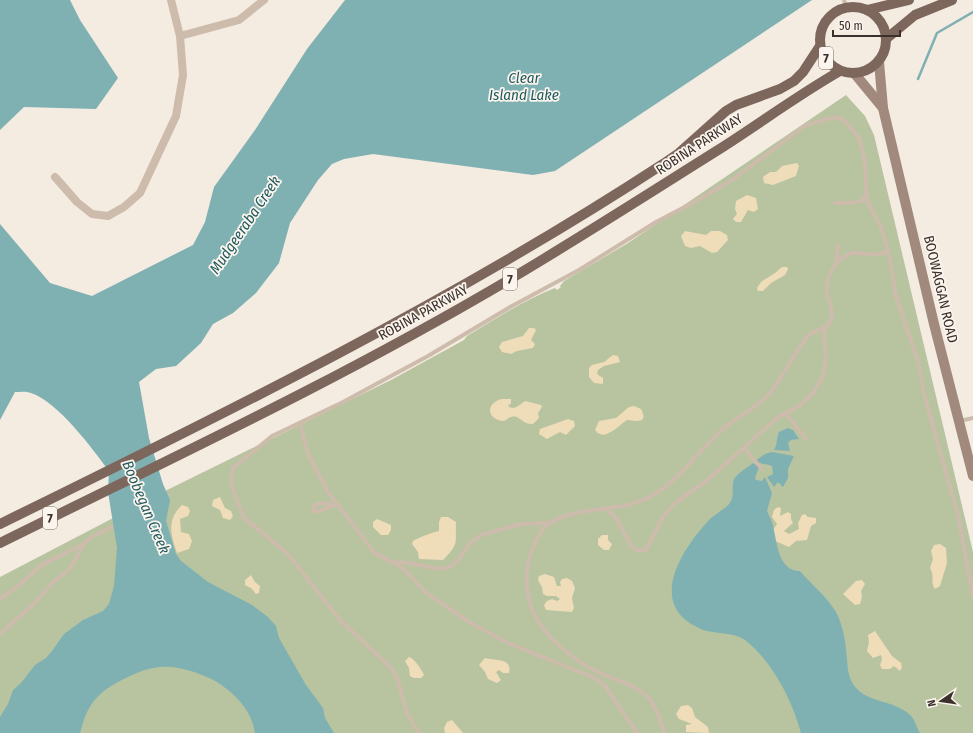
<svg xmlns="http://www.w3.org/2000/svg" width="973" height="733" font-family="'Fira Sans Condensed',sans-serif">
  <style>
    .green { fill: #b8c4a0 }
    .sand { fill: #efdcb8 }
    .water { fill: #7fb0b2 }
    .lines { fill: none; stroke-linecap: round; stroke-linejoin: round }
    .stream { stroke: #7fb0b2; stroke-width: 2.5 }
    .service { stroke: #cdbbac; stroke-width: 4 }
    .minor { stroke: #cdbbac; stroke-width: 8 }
    .secondary { stroke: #a18a7d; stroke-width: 10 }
    .primary { stroke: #7d675c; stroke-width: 10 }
    .labels { text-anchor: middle; stroke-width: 3.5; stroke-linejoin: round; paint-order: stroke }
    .shield { fill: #fbf5ee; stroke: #756b66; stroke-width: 1 }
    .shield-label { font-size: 13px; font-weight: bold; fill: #3b302b }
    .street-label { font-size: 14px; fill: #3b302b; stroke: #fbf5ee }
    .water-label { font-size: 15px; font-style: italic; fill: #1f5a5e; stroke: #fbf5ee }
  </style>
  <rect width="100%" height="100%" fill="#f4ebe1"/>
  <path class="green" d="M846 95 865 116 874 135 973 552V733H0V577L165 491 391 380 464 340 467 336C495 319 524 300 555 288L557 290 561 287 560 286 564 281 628 243Z"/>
  <g class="sand">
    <polygon points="797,163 799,166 796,176 773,185 764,183 763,177 770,172 776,172 782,166"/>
    <polygon points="747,195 756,198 758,209 754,212 748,210 741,222 736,222 733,219 737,214 735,209 736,201"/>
    <polygon points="685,231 706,235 711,231 720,231 727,235 728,240 717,252 712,253 700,246 691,248 685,246 681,236"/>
    <polygon points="782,267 787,267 788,269 785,275 771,283 763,291 758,291 757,288 761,282 775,273"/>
    <polygon points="529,328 534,328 536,330 531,340 535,344 533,348 517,351 511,354 502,352 499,347 502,342 523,336"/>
    <polygon points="613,355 618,356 620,362 604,366 598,370 597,374 603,378 603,384 594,383 589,377 589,368 592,365 604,362"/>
    <path d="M501 399H511V403L508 406C514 411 519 405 525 401L541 405 542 407 538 413 539 418 533 424C519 425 520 409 504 421 488 420 484 405 501 399Z"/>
    <path d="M634 406 641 409C649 424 636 421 627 420 619 425 604 443 595 430L599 421 616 418 629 407Z"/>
    <polygon points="568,419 574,421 575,426 566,435 560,432 547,439 539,434 540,429"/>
    <polygon points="220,497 225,508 231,511 233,516 230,520 223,518 220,510 212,506 213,500"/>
    <path d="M182 505 188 507 190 511 188 516 180 519 181 532 189 534 192 541 189 549 177 553C171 535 166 520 182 505Z"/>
    <polygon points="778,507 781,508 780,516 788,512 791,514 791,519 793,523 784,531 789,534 799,529 798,523 802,515 805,514 808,517 816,518 816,523 811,526 807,540 796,541 789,547 775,541 772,531 777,524 772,517 774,510"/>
    <path d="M441 517H448L456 522C455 543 460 543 443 560L419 559 418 552 412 544 413 541C420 537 431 533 439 531V522Z"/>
    <polygon points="377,519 391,525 391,530 388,535 381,535 373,527 373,522"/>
    <polygon points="602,535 608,535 608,540 612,544 609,550 604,550 598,545 598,539"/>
    <path d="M940 544 946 548 947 563 940 586 935 589C930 583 935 576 930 568L933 559 931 551 934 545Z"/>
    <polygon points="545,574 554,577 557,586 561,586 560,582 562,579 567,578 572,581 575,588 572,598 574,608 572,612 546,610 544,605 547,601 552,599 557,601 560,599 556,596 547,596 543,594 542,587 538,580 539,576"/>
    <polygon points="251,575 255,582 260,586 259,593 256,594 251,588 245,585 245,580"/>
    <polygon points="862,580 865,584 861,591 862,597 860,604 855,605 843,594 856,581"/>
    <polygon points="875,631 892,656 901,663 902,667 900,671 894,666 890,669 882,669 880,665 882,659 881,655 873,658 867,651 869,642 868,635"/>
    <path d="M409 657C415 659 421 669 424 675L421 678H414L410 676 409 668 405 661Z"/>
    <path d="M485 658C493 661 513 657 509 673H503L499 670 496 672 501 680 497 683 488 679 485 672 479 665Z"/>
    <polygon points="688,705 692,708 695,717 708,727 709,733 686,732 686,725 692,724 679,719 676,714 681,706"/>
    <polygon points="452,720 463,733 445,733 444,728 447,722"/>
  </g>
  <g class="water">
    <polygon points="0,0 70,0 80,20 118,78 96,109 24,107 0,130"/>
    <path d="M345 0H812L555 171 533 175 373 154 344 159 332 164 318 180 290 223 279 263 256 293 233 313 213 324 201 343 176 366 156 369 139 382 149 438 163 484 170 500 166 521 176 554 181 561 208 582 252 605 268 617 276 626 279 638 306 685 323 708 325 718 334 733H255C252 713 239 698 224 687 214 679 205 676 194 672 166 663 150 666 124 679 111 685 99 693 91 705 85 714 83 723 80 733H0V717L8 704 13 690 21 683 35 665 46 658 52 651 64 634 83 620 103 611 109 604 114 586 117 548 108 492 109 471C92 448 58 402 31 393 26 391 20 392 15 392L0 420V224L50 283 92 296 193 245 205 222 214 187 255 130 307 49Z"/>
    <path d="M788 428 793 430 799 439 791 440 788 443 790 451 774 450C778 443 776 439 779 432Z"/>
    <path d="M772 452 794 456 788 469V478L783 487 778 482 774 487 767 477 773 474 772 466C766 463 761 465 755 461L765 454Z"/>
    <path d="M753 463 759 467 755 478 756 480 762 481 765 477 772 493 767 511C769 516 772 521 773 526 777 542 778 571 800 571 811 584 827 597 836 612 842 623 845 638 846 650 848 663 846 677 856 688 871 704 897 700 912 717 915 721 917 728 920 733H801C792 700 773 662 745 640 733 631 712 635 699 628 646 604 682 549 709 520 714 515 720 512 726 507 735 500 732 491 733 482 735 474 747 468 753 463Z"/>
  </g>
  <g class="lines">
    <polyline class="stream" points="918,79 937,33 973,12"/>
    <g class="service">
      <polyline points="844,0 846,7"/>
      <path d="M835 203C846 203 853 204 863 200L865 196"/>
      <polyline points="836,264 838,245"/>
      <polyline points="786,414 806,439"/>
      <polyline points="960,421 973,418"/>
      <polyline points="300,423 308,454 328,492 374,552 405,570 425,592 469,622 508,643 595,678 605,686 637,733"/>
      <polyline points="744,448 762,469"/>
      <path d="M321 503 337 505C328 505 322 513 313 511L315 505Z"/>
      <polyline points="606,509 616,518 632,547 636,550 646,550 664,515 675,503 705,482 777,418 802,404 813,393 823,376 826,357 824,334 826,327"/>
      <polyline points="394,562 409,563 440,569 450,567 459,559 470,543 481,535 521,524 548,523"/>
      <polyline points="0,599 18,586 43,564 84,544 90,538 111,527"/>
      <polyline points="0,634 36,602 52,583 70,569 84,544"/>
      <polyline points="419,733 407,713 397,678 391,668 339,619 288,554 244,518 237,501 231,482 233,468 272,436 343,402 428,356 512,306 579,270 656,222 698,200 732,180 806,125 835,117 844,120 859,138 865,162 867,201 881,227 890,259 896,296 918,361 924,394 958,515 973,596"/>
      <path d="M664 733C661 722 658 711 651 701 641 687 621 682 605 675 574 662 538 634 529 600 525 583 526 563 533 548 536 541 539 533 544 528 561 510 605 510 628 505 640 502 655 495 665 487 686 470 702 448 722 430 737 416 756 409 770 393 784 375 794 353 808 336 814 329 826 330 830 322 836 312 828 303 827 293 825 281 833 264 844 257 857 247 874 260 888 251"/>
    </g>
    <g class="minor">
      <polyline points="180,36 239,20 264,0"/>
      <polyline points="55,177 77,202 92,214 108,216 124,207 140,193 176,116 183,75 180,36 171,0"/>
    </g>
    <g class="secondary">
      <polyline points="879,62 883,108 934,324 973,476"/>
      <polyline points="855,74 883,108"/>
    </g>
    <g class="primary">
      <circle cx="853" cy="40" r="33"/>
      <polyline points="867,10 909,0"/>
      <polyline points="886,39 915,15 952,0"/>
      <path d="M0 524C226 413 452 302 663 164L679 153 726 111 736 105 780 89 794 81 803 72 820 46"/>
      <path d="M0 543C172 458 347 376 512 278 581 237 650 193 718 150 759 124 798 95 840 71"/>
    </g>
  </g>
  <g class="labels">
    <g class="shield">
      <rect x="819" y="47" width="14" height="22" rx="3"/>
      <rect x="503" y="268" width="14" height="22" rx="3"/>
      <rect x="43" y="507" width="14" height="22" rx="3"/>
    </g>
    <g class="shield-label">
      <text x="826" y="63">7</text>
      <text x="510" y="284">7</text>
      <text x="50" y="523">7</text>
    </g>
    <g class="street-label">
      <text transform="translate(699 144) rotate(-33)" y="5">ROBINA PARKWAY</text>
      <text transform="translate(941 289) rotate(77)" y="5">BOOWAGGAN ROAD</text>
      <text transform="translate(423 312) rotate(-29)" y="5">ROBINA PARKWAY</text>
    </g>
    <g class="water-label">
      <text x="524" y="83">Clear<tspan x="524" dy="17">Island Lake</tspan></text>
      <text transform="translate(245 225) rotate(-56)" y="5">Mudgeeraba Creek</text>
      <text transform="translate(146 507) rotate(67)" y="5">Boobegan Creek</text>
    </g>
  </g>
  <g transform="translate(941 701) rotate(257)" stroke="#fbf5ee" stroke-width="3" paint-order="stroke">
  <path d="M0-3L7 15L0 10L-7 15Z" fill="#3b302b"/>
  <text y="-6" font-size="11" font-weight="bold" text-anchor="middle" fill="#3b302b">N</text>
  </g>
  <path d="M833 30v6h67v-6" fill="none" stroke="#3b302b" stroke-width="2"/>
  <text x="839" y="30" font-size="12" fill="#3b302b" stroke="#fbf5ee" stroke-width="3" paint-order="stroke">50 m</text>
</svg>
